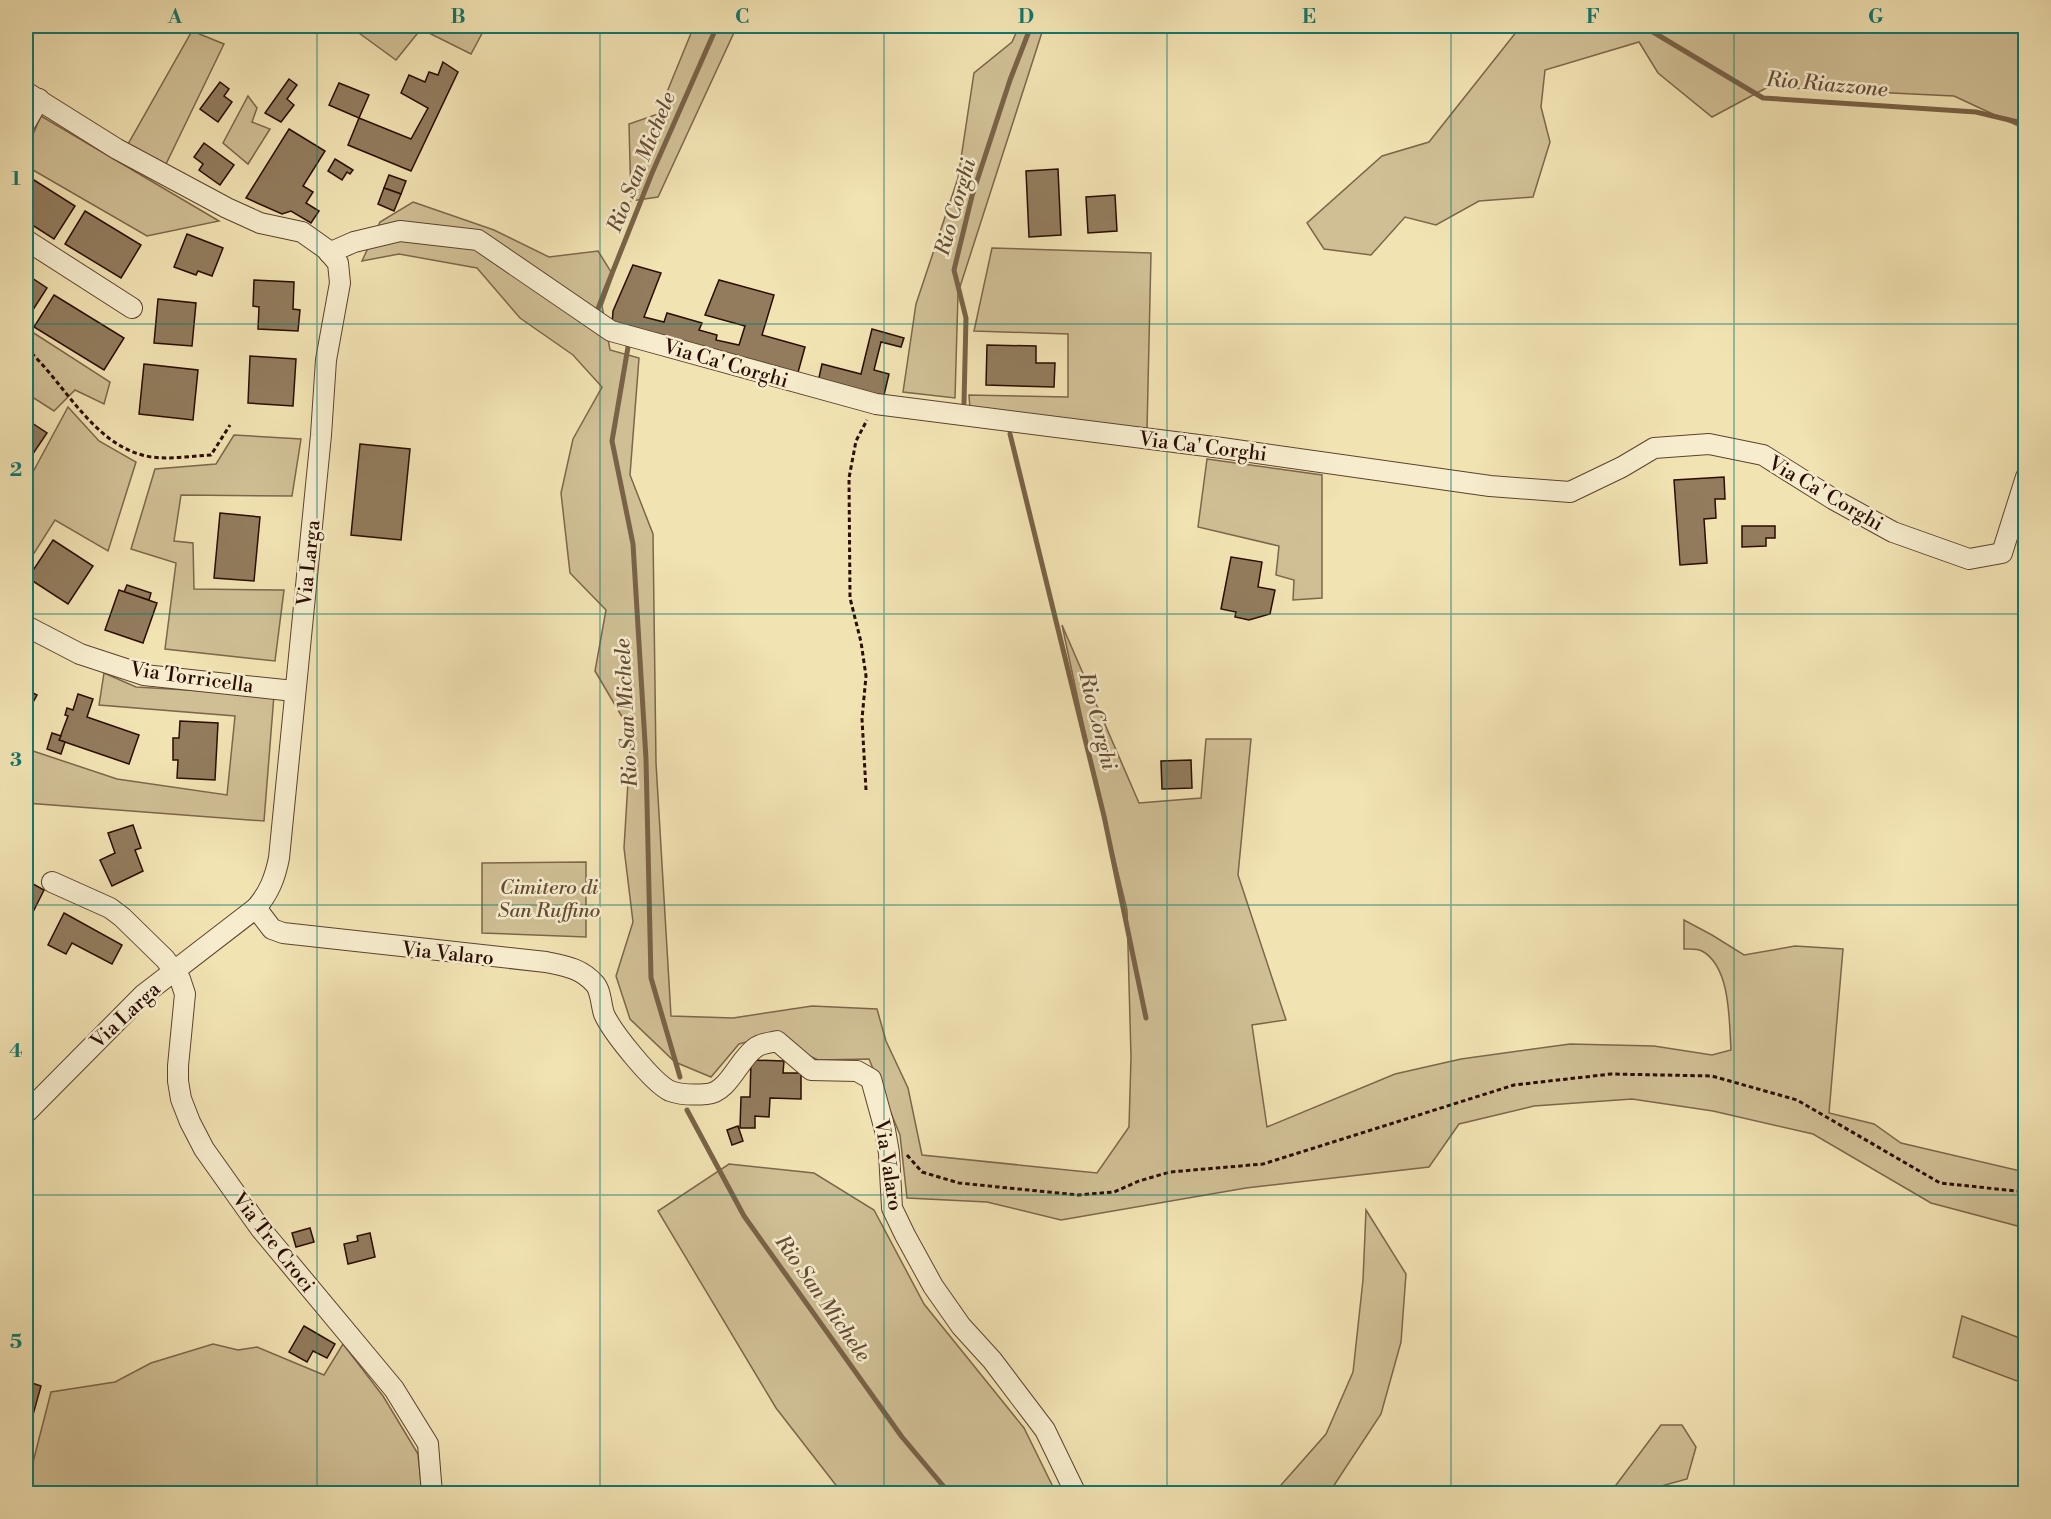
<svg xmlns="http://www.w3.org/2000/svg" width="2051" height="1519" font-family="'Libre Bodoni',serif">
  <style>
    .green { fill: #d0bf95; stroke: #7d664a; stroke-width: 1.5 }
    .lines { fill: none; stroke-linecap: round; stroke-linejoin: round }
    .stream { stroke: #796247; stroke-width: 5 }
    .building { fill: #927c5d; stroke: #2a0d00; stroke-width: 1.5 }
    .minor-casing { stroke: #5c422d; stroke-width: 22 }
    .path { stroke: #2a0d00; stroke-width: 3; stroke-dasharray: 4.5 3; stroke-linecap: butt }
    .minor { stroke: #f7edce; stroke-width: 20 }
    .grid { fill: none; stroke: #0f766e; stroke-width: 1.5; stroke-opacity: 0.55 }
    .labels { text-anchor: middle; stroke-width: 5; stroke-linejoin: round; paint-order: stroke }
    .street-label { font-size: 20px; fill: #2a0d00; stroke: #f7edce }
    .park-label { font-size: 20px; font-style: italic; fill: #644b34; stroke: #f7edce }
    .water-label { font-size: 21px; font-style: italic; fill: #654c35; stroke: #f7edce }
    .neatline { fill: none; stroke: #0f766e; stroke-width: 2 }
    .grid-label { font-size: 20px; text-anchor: middle; font-weight: bold; fill: #0f766e }
  </style>
  <rect width="100%" height="100%" fill="#f2e3b3"/>
  <filter id="stains"><feTurbulence type="fractalNoise" baseFrequency=".00333" numOctaves="4"/><feColorMatrix values="0 0 0 0 .2 0 0 0 0 .09 0 0 0 0 .02 0 0 0 .5 -.17"/></filter>
  <radialGradient id="worn" r=".72"><stop offset=".6" stop-color="#630" stop-opacity="0"/><stop offset="1" stop-color="#630" stop-opacity=".3"/></radialGradient>
  <g class="green">
    <polygon points="354,26 486,26 471,54 421,29 396,60 352,28"/>
    <polygon points="694,26 737,26 658,197 631,201 629,124 658,114"/>
    <polygon points="1019,26 1044,26 958,293 955,398 903,392 916,304 958,178 974,73 1012,42"/>
    <polygon points="1521,26 2025,26 2025,129 1954,96 1768,87 1712,117 1658,73 1639,42 1545,70 1541,107 1550,142 1533,197 1479,201 1436,225 1405,217 1371,255 1324,249 1307,223 1382,156 1429,142"/>
    <polygon points="192,31 224,44 166,164 127,146"/>
    <polygon points="248,96 257,108 252,122 270,129 248,164 223,143"/>
    <polygon points="41,116 219,221 147,236 26,166 26,150"/>
    <path d="M413 202 494 230 549 257 598 251 613 275 602 306 610 350 639 358 630 475 653 534 656 763 671 1016 733 1018 812 1006 877 1009 886 1041 908 1088 922 1155 1097 1173 1129 1127 1131 1057 1127 910 1093 770 1062 625 1139 803 1201 798 1206 739H1251L1238 875 1286 1020 1252 1025 1267 1127 1395 1074 1461 1059 1570 1044 1654 1046 1712 1055 1731 1050C1729 1021 1731 967 1702 951 1697 948 1689 949 1684 949V920L1712 935 1744 955 1795 946 1843 949 1829 1113 1874 1124 1901 1143 2025 1172V1228L1931 1203 1813 1134 1713 1111 1632 1099 1534 1106 1459 1124 1429 1167 1246 1188 1061 1220 987 1202 907 1198 900 1135 869 1059 818 1060 803 1053 781 1033 739 1044 711 1077 675 1062 630 1019 616 976 633 922 624 848 631 732 595 671 606 610 570 573 561 493 573 439 602 387 573 355 520 318 477 268 399 254 362 261 380 222Z"/>
    <polygon points="992,248 1151,253 1147,430 970,409 969,395 1068,397 1068,334 974,331"/>
    <polygon points="26,328 110,382 104,404 75,390 54,411 26,393"/>
    <polygon points="68,407 99,441 136,462 108,551 55,520 26,566 26,485"/>
    <polygon points="234,435 301,439 292,496 181,495 174,541 193,543 194,589 284,590 275,661 165,649 176,563 131,549 155,469 216,464"/>
    <polygon points="1207,459 1322,475 1322,598 1293,600 1294,580 1276,575 1279,546 1198,527"/>
    <polygon points="104,673 136,687 274,695 264,821 26,803 26,769 30,750 117,779 227,795 235,716 99,705"/>
    <polygon points="586,862 586,937 482,933 482,863"/>
    <polygon points="729,1164 814,1173 874,1210 924,1304 1024,1428 1056,1493 842,1493 776,1408 658,1211"/>
    <polygon points="1366,1210 1406,1274 1401,1342 1381,1414 1329,1493 1274,1493 1326,1434 1353,1372 1363,1280"/>
    <polygon points="1962,1316 2025,1340 2025,1384 1953,1357"/>
    <polygon points="213,1344 238,1350 257,1347 324,1375 343,1344 383,1396 418,1454 422,1493 26,1493 26,1473 30,1474 51,1392 115,1382 151,1363"/>
    <polygon points="1661,1425 1682,1425 1696,1447 1687,1479 1636,1493 1610,1493"/>
  </g>
  <g class="lines">
    <g class="stream">
      <polyline points="1643,26 1763,98 1976,112 2026,124"/>
      <polyline points="599,313 597,311 652,173 717,26"/>
      <polyline points="628,347 612,441 633,544 646,759 651,978 680,1077"/>
      <polyline points="964,403 966,318 954,270 972,196 1010,80 1031,26"/>
      <polyline points="1010,434 1104,816 1146,1018"/>
      <polyline points="687,1110 744,1216 902,1437 950,1494"/>
    </g>
  </g>
  <g class="building">
    <polygon points="443,62 458,72 411,171 348,145 359,118 411,139 428,108 401,93 409,75 425,82 429,72 438,75"/>
    <polygon points="289,79 297,85 287,99 294,105 281,122 265,113"/>
    <polygon points="220,82 229,89 224,96 232,102 218,122 200,109"/>
    <polygon points="339,83 369,95 359,118 329,105"/>
    <polygon points="289,129 325,151 303,186 313,192 306,203 319,211 311,223 291,211 282,214 246,198"/>
    <polygon points="204,143 234,165 220,185 199,170 203,164 194,157"/>
    <polygon points="335,159 353,170 350,174 347,172 342,180 328,171"/>
    <polygon points="1058,169 1061,235 1029,237 1026,171"/>
    <polygon points="26,175 75,206 54,239 26,221"/>
    <polygon points="389,175 406,181 401,194 384,188"/>
    <polygon points="384,188 401,194 394,211 378,204"/>
    <polygon points="1115,195 1117,231 1088,233 1086,197"/>
    <polygon points="85,211 141,245 121,278 65,244"/>
    <polygon points="187,234 223,248 212,276 198,271 196,275 174,267"/>
    <polygon points="633,265 661,273 644,317 664,322 667,313 702,323 699,330 717,335 716,340 739,345 745,326 705,315 719,280 774,295 762,335 805,347 797,376 612,325 613,311"/>
    <polygon points="26,274 47,288 27,319 26,318"/>
    <polygon points="254,280 294,282 293,309 300,310 298,331 258,329 259,307 253,306"/>
    <polygon points="54,295 124,338 104,370 34,327"/>
    <polygon points="158,299 196,303 192,346 154,343"/>
    <polygon points="872,329 904,338 901,347 881,342 874,370 889,374 883,399 818,382 822,364 861,374"/>
    <polygon points="987,345 1036,346 1036,363 1055,363 1054,387 986,385"/>
    <polygon points="250,356 296,359 293,406 248,403"/>
    <polygon points="144,364 198,370 193,420 139,414"/>
    <polygon points="26,419 47,433 26,464"/>
    <polygon points="360,444 410,449 401,540 351,535"/>
    <polygon points="1724,477 1725,499 1715,499 1716,518 1704,519 1707,563 1680,565 1674,480"/>
    <polygon points="220,513 260,517 254,581 214,578"/>
    <polygon points="1742,526 1775,526 1775,538 1766,538 1766,546 1742,547"/>
    <polygon points="53,540 93,566 68,604 28,578"/>
    <polygon points="1231,557 1262,562 1258,587 1275,590 1270,614 1249,620 1235,617 1236,612 1221,609"/>
    <polygon points="127,585 151,593 149,600 124,592"/>
    <polygon points="119,590 157,603 143,643 105,630"/>
    <polygon points="26,689 37,695 26,715"/>
    <polygon points="78,694 93,699 87,717 139,735 129,764 59,740 68,716 65,715 67,708 73,710"/>
    <polygon points="180,721 218,723 215,780 177,778 178,760 173,760 173,738 179,738"/>
    <polygon points="52,733 61,736 59,740 65,742 61,754 47,749"/>
    <polygon points="1191,760 1192,788 1162,789 1161,761"/>
    <polygon points="133,825 141,848 135,850 143,871 112,886 100,860 115,853 108,833"/>
    <polygon points="26,880 44,890 33,912 26,908"/>
    <polygon points="64,913 122,945 112,964 72,943 66,954 48,945"/>
    <polygon points="751,1060 784,1061 783,1073 801,1073 801,1099 770,1098 769,1117 755,1116 755,1128 740,1128 741,1097 750,1097"/>
    <polygon points="738,1126 743,1141 732,1145 727,1130"/>
    <polygon points="310,1228 314,1242 296,1247 292,1233"/>
    <polygon points="370,1233 375,1257 348,1264 344,1244 358,1241 357,1236"/>
    <polygon points="304,1326 335,1344 327,1358 313,1351 307,1362 289,1352"/>
    <polygon points="26,1381 41,1386 26,1440"/>
  </g>
  <g class="lines">
    <g class="minor-casing">
      <g id="minor">
        <path d="M26 92 117 149 227 208 260 223 302 232 326 249 338 263 340 283 326 360 321 435 279 858C275 878 269 893 256 908L143 995 26 1113"/>
        <polyline points="26,122 39,99"/>
        <polyline points="26,240 132,308"/>
        <polyline points="329,253 354,242 400,231 478,240 611,331 876,404 1222,448 1490,486 1570,492 1622,467 1654,448 1709,444 1763,455 1833,499 1893,532 1969,559 2002,553 2026,477"/>
        <polyline points="26,626 80,654 144,675 294,691"/>
        <polyline points="52,882 110,908 122,917 165,959 180,979 185,994 178,1066 178,1081 181,1099 190,1122 204,1149 260,1228 394,1389 428,1444 432,1494"/>
        <path d="M256 908 272 929 283 933 546 962C565 966 581 968 595 984 601 991 601 1005 604 1014 612 1032 653 1083 670 1091 681 1095 696 1095 707 1094 728 1093 739 1059 755 1048 761 1043 770 1043 777 1041L811 1070 857 1071 871 1079 885 1130 889 1153 892 1208 905 1235 933 1286 961 1326 992 1360 1045 1430 1076 1494"/>
      </g>
    </g>
    <g class="path">
      <path d="M26 348C63 381 91 441 142 455 164 461 189 456 211 455L230 425"/>
      <polyline points="866,790 862,719 866,676 861,642 850,598 849,478 856,441 867,420"/>
      <polyline points="907,1155 922,1172 959,1183 1078,1195 1114,1192 1139,1181 1170,1172 1263,1164 1514,1085 1611,1074 1712,1076 1797,1100 1940,1183 2026,1192"/>
    </g>
    <use href="#minor" class="minor"/>
  </g>
  <path class="grid" d="M317 26V1494M600 26V1494M884 26V1494M1167 26V1494M1451 26V1494M1734 26V1494M26 324H2026M26 614H2026M26 905H2026M26 1195H2026"/>
  <g class="labels">
    <g class="street-label">
      <text transform="translate(726 363) rotate(16)" y="7">Via Ca' Corghi</text>
      <text transform="translate(1203 446) rotate(7)" y="7">Via Ca' Corghi</text>
      <text transform="translate(1826 493) rotate(30)" y="7">Via Ca' Corghi</text>
      <text transform="translate(308 563) rotate(-84)" y="7">Via Larga</text>
      <text transform="translate(192 677) rotate(8)" y="7">Via Torricella</text>
      <text transform="translate(448 953) rotate(6)" y="7">Via Valaro</text>
      <text transform="translate(125 1015) rotate(-43)" y="7">Via Larga</text>
      <text transform="translate(889 1165) rotate(81)" y="7">Via Valaro</text>
      <text transform="translate(274 1242) rotate(52)" y="7">Via Tre Croci</text>
    </g>
    <g class="park-label">
      <text x="549" y="894">Cimitero di<tspan x="549" dy="23">San Ruffino</tspan></text>
    </g>
    <g class="water-label">
      <text transform="translate(1827 84) rotate(5)" y="7">Rio Riazzone</text>
      <text transform="translate(641 162) rotate(-68)" y="7">Rio San Michele</text>
      <text transform="translate(955 207) rotate(-74)" y="7">Rio Corghi</text>
      <text transform="translate(626 713) rotate(-93)" y="7">Rio San Michele</text>
      <text transform="translate(1098 721) rotate(76)" y="7">Rio Corghi</text>
      <text transform="translate(823 1298) rotate(55)" y="7">Rio San Michele</text>
    </g>
  </g>
  <rect width="2051" height="1519" fill="none" stroke="#f2e3b3" stroke-width="66"/>
  <rect x="33" y="33" width="1985" height="1453" class="neatline"/>
  <g class="grid-label">
    <text x="175" y="23">A</text>
    <text x="458" y="23">B</text>
    <text x="742" y="23">C</text>
    <text x="1026" y="23">D</text>
    <text x="1309" y="23">E</text>
    <text x="1593" y="23">F</text>
    <text x="1876" y="23">G</text>
    <text x="16" y="185">1</text>
    <text x="16" y="476">2</text>
    <text x="16" y="766">3</text>
    <text x="16" y="1057">4</text>
    <text x="16" y="1348">5</text>
  </g>
  <rect width="100%" height="100%" filter="url(#stains)"/>
  <rect width="100%" height="100%" fill="url(#worn)"/>
</svg>
